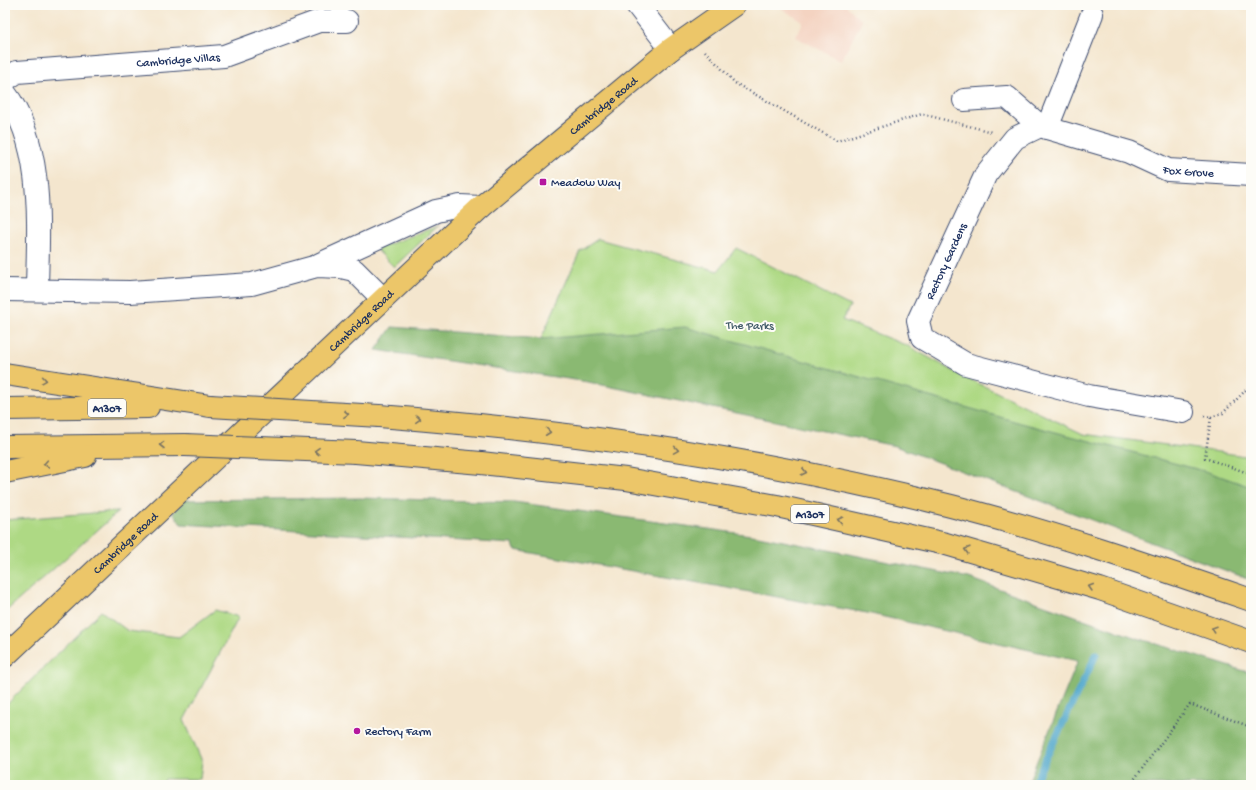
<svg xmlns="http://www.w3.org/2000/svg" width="1256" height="790" font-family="'Gochi Hand',sans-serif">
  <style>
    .built { fill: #f4d3c1 }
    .green { fill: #aed984; stroke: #648471 }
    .forest { fill: #8ab972; stroke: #527468 }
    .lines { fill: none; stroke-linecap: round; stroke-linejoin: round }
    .stream { stroke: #4da6ca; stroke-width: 7 }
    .minor-casing { stroke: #3c4a6f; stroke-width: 24 }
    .major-casing { stroke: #3c4a6f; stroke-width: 24 }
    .path { stroke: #3c4a6f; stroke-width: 2.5; stroke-dasharray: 1 3; stroke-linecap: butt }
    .minor { stroke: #fff; stroke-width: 22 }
    .major { stroke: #ecc669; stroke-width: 22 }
    .major-bridge-casing { stroke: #3c4a6f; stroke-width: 24; stroke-linecap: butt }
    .major-bridge { stroke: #ecc669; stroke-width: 22 }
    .oneway { stroke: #797363 }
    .poi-dot { fill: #b5179e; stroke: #fdfcf7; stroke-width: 1.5 }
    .labels { text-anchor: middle; stroke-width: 4; stroke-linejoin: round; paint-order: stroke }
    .shield { fill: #fdfcf7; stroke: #5f6c8c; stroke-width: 1 }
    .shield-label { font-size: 11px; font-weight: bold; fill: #1b2f5e }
    .street-label { font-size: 12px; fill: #1b2f5e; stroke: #fdfcf7 }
    .poi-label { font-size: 12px; fill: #1b2f5e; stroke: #fdfcf7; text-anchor: start }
    .park-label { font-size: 12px; fill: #405a68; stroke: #fdfcf7 }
  </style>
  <rect width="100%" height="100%" fill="#fdfcf7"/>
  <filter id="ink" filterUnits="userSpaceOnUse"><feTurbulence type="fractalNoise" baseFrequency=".025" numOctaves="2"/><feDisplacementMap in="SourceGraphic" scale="8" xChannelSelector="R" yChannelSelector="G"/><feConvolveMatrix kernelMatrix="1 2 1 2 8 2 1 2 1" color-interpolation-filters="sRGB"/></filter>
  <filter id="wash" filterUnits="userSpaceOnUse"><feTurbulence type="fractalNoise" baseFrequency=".012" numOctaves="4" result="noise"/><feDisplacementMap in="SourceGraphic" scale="16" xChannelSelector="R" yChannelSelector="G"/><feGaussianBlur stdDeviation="0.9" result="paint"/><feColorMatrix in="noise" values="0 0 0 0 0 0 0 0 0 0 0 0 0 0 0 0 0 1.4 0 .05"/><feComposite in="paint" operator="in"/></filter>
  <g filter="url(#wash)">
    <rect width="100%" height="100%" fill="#f4e6ce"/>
    <polygon class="built" points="776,5 846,5 862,21 841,61 796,37 803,22"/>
    <g class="green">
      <polygon points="438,226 394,267 376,249"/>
      <polygon points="598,239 718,271 736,248 850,306 842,320 908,346 957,373 1083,434 1212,451 1251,457 1251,519 541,339 580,251"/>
      <polygon points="119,511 5,612 5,520"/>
      <polygon points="215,610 239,617 184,720 202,761 200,779 164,779 162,785 5,785 5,706 101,611 128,631 179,637"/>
    </g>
    <g class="forest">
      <polygon points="392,327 541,339 685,327 1021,423 1208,472 1251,487 1251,580 895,446 588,382 376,350"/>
      <polygon points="359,498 514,502 758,536 969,578 1134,637 1251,673 1251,785 1027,785 1078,661 867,613 515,550 513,544 181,524 173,513 184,500"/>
    </g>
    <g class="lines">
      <polyline class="stream" points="1033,785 1096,655"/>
    </g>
  </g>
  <g filter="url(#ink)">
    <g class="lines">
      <g class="minor-casing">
        <g id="minor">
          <polyline points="637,5 671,49"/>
          <path id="s1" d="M5 80 17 72 224 56 319 21H347"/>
          <path d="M5 93C45 146 38 227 37 290"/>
          <polyline points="964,100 1007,97 1040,126"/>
          <polyline points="1047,128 1092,14"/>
          <polyline points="320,264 436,211 460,206 481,207"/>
          <polyline points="5,290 130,292 252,284 317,266 341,267 354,270 383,299"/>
          <path id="s2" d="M1183 412 1089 396 966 364 922 338 918 321 986 174 1015 138 1040 126 1129 152 1168 170 1251 175"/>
        </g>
      </g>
      <g class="major-casing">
        <g id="major">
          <polyline points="5,374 210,406"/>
          <polyline points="5,409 148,407"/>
          <path d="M379 416C572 431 763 458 951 506 1053 532 1152 566 1251 600"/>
          <polyline points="5,447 185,445"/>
          <polyline points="356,452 481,463 626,479 777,506 946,544 1100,589 1251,642"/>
          <polyline points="5,472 85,456"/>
          <path id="s3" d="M5 656 481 207 671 49 734 5"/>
        </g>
      </g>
      <g class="path">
        <polyline points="705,51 735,83 837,141 922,114 992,132"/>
        <polyline points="1204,416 1211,417 1205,458 1251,474"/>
        <polyline points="1211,417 1223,413 1251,385"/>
        <polyline points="1130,785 1190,704 1251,727"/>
      </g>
      <use href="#minor" class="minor"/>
      <use href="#major" class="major"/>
      <g class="major-bridge-casing">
        <g id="major-bridge">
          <polyline points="210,406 379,416"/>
          <polyline points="185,445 356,452"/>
        </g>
      </g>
      <use href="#major-bridge" class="major-bridge"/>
    </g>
    <defs><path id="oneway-chevron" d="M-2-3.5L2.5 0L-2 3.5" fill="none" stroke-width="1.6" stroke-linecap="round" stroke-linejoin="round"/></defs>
    <g class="oneway">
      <use href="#oneway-chevron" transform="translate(44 380) rotate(9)"/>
      <use href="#oneway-chevron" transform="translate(346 414) rotate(3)"/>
      <use href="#oneway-chevron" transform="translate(418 419) rotate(4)"/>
      <use href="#oneway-chevron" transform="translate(548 432) rotate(7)"/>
      <use href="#oneway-chevron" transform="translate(162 445) rotate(180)"/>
      <use href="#oneway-chevron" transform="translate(676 450) rotate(9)"/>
      <use href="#oneway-chevron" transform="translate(317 451) rotate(-177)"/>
      <use href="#oneway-chevron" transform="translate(46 464) rotate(169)"/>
      <use href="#oneway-chevron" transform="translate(804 472) rotate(13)"/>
      <use href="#oneway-chevron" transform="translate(840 520) rotate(-167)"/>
      <use href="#oneway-chevron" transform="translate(967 550) rotate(-164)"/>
      <use href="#oneway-chevron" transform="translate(1091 587) rotate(-164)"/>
      <use href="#oneway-chevron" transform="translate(1214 629) rotate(-161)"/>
    </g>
  </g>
  <g class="poi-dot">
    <rect x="539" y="178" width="8" height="8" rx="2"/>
    <circle cx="357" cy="731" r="4"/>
  </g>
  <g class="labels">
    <g class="shield">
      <rect x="88" y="399" width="38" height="18" rx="3"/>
      <rect x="791" y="505" width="38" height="18" rx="3"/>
    </g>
    <g class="shield-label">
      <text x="107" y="412">A1307</text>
      <text x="810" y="518">A1307</text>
    </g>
    <g class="street-label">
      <text dy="4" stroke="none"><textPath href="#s1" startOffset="176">Cambridge Villas</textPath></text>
      <text dy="4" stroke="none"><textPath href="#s3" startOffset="813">Cambridge Road</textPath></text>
      <text dy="4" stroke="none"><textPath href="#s2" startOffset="683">Fox Grove</textPath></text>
      <text dy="4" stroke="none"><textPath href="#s2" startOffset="357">Rectory Gardens</textPath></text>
      <text dy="4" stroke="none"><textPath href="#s3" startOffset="489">Cambridge Road</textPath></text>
      <text dy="4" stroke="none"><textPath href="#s3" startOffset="165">Cambridge Road</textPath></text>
    </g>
    <g class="poi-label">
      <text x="551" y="186">Meadow Way</text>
      <text x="365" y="735">Rectory Farm</text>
    </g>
    <g class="park-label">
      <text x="750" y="329">The Parks</text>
    </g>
  </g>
  <rect width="1256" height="790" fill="none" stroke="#fdfcf7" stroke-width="20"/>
</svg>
